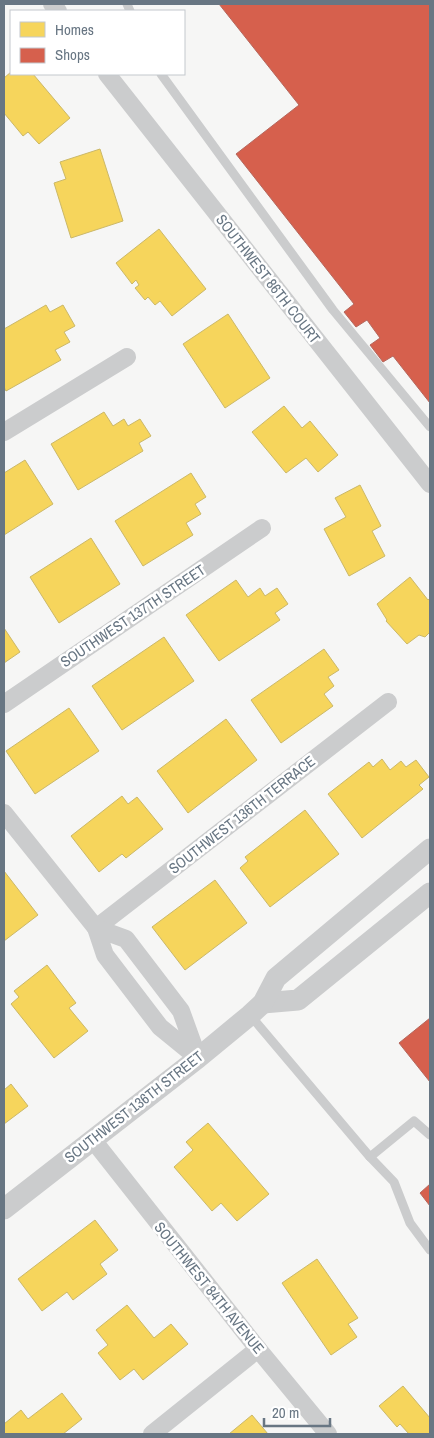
<svg xmlns="http://www.w3.org/2000/svg" width="434" height="1438" font-family="'Archivo Narrow',sans-serif">
  <style>
    .homes { fill: #f6d55c; stroke: #cbb868 }
    .shops { fill: #d6604d; stroke: #b5675d }
    .lines { fill: none; stroke-linecap: round; stroke-linejoin: round }
    .service { stroke: #cbcccd; stroke-width: 9 }
    .minor { stroke: #cbcccd; stroke-width: 18 }
    .tertiary { stroke: #cbcccd; stroke-width: 21 }
    .labels { text-anchor: middle; stroke-width: 5; stroke-linejoin: round; paint-order: stroke }
    .street-label { font-size: 15px; fill: #687683; stroke: #fff }
  </style>
  <rect width="100%" height="100%" fill="#f6f6f5"/>
  <g class="homes">
    <polygon points="11,72 11,74 33,74 70,118 39,144 28,132 23,136 4,113 4,78"/>
    <polygon points="100,149 123,221 71,238 54,183 66,179 60,162"/>
    <polygon points="159,229 206,289 172,316 160,301 155,305 148,297 145,300 135,288 139,285 136,280 132,284 116,263"/>
    <polygon points="46,305 50,312 63,305 75,326 64,332 70,342 55,350 61,360 6,391 4,387 4,329"/>
    <polygon points="228,314 270,378 225,408 183,344"/>
    <polygon points="284,406 302,428 310,421 338,455 318,472 306,458 286,473 252,432"/>
    <polygon points="104,412 113,426 124,419 128,426 140,419 151,436 139,443 143,451 78,490 51,444"/>
    <polygon points="25,460 53,504 4,535 4,473"/>
    <polygon points="191,473 206,497 195,504 201,514 186,523 193,535 143,566 115,521"/>
    <polygon points="360,485 381,526 372,531 385,556 349,576 324,529 346,517 335,498"/>
    <polygon points="91,538 120,584 59,623 30,577"/>
    <polygon points="410,577 428,600 430,598 430,632 425,637 419,635 407,644 386,621 387,620 377,604"/>
    <polygon points="236,580 248,597 260,588 265,596 277,588 288,604 275,613 280,620 219,661 186,615"/>
    <polygon points="4,628 20,652 4,663"/>
    <polygon points="164,637 194,681 122,730 92,686"/>
    <polygon points="324,649 339,670 328,677 334,686 324,694 333,706 281,743 251,700"/>
    <polygon points="69,708 99,751 35,794 6,751"/>
    <polygon points="226,719 257,760 188,813 157,771"/>
    <polygon points="382,759 390,770 401,761 406,767 416,760 429,777 419,785 423,789 362,838 328,794 369,762 373,767"/>
    <polygon points="122,796 128,804 137,797 163,829 126,858 122,854 99,872 71,836"/>
    <polygon points="305,810 339,854 270,907 240,868 248,861 245,857"/>
    <polygon points="4,871 38,915 4,941"/>
    <polygon points="215,880 247,923 185,970 152,927"/>
    <polygon points="47,965 76,1003 69,1008 88,1031 54,1058 11,1004 19,997 14,991"/>
    <polygon points="11,1084 28,1106 4,1124 4,1090"/>
    <polygon points="208,1123 269,1194 237,1221 221,1203 212,1211 174,1167 193,1150 186,1142"/>
    <polygon points="95,1220 118,1250 100,1264 107,1274 73,1300 67,1292 42,1311 18,1279"/>
    <polygon points="317,1259 358,1318 348,1324 357,1337 331,1355 282,1283"/>
    <polygon points="127,1305 154,1338 171,1324 188,1344 143,1380 134,1369 120,1380 98,1353 108,1345 96,1330"/>
    <polygon points="403,1386 430,1418 430,1434 409,1434 400,1424 397,1427 379,1406"/>
    <polygon points="62,1393 82,1419 63,1434 4,1434 4,1424 21,1410 28,1419"/>
    <polygon points="252,1415 268,1434 229,1434"/>
  </g>
  <g class="shops">
    <polygon points="219,4 430,4 430,403 393,356 383,362 370,345 380,338 367,320 356,327 344,312 354,304 236,154 299,105"/>
    <polygon points="430,1018 430,1082 399,1043"/>
    <polygon points="430,1184 430,1206 420,1193"/>
  </g>
  <g class="lines">
    <g class="service">
      <polyline points="127,4 130,11"/>
      <polyline points="161,74 333,310 430,427"/>
      <polyline points="250,1015 370,1157 394,1182 410,1223 430,1250"/>
      <polyline points="370,1157 414,1121 430,1135"/>
    </g>
    <g class="minor">
      <polyline points="52,4 58,11"/>
      <polyline points="107,74 430,484"/>
      <polyline points="4,432 127,357"/>
      <polyline points="4,704 262,528"/>
      <polyline points="4,813 96,928 388,702"/>
      <polygon points="96,928 126,939 181,1011 198,1058 160,1027 105,955"/>
      <polyline points="93,1140 258,1349 328,1434"/>
      <polyline points="152,1434 258,1349"/>
    </g>
    <g class="tertiary">
      <polyline points="263,1003 298,1000 430,893"/>
      <polyline points="4,1209 198,1058 250,1015 263,1003 276,978 430,849"/>
    </g>
  </g>
  <g class="labels">
    <g class="street-label">
      <text transform="translate(268 279) rotate(52)" y="5">SOUTHWEST 86TH COURT</text>
      <text transform="translate(133 616) rotate(-34)" y="5">SOUTHWEST 137TH STREET</text>
      <text transform="translate(242 815) rotate(-38)" y="5">SOUTHWEST 136TH TERRACE</text>
      <text transform="translate(134 1107) rotate(-38)" y="5">SOUTHWEST 136TH STREET</text>
      <text transform="translate(209 1288) rotate(51)" y="5">SOUTHWEST 84TH AVENUE</text>
    </g>
  </g>
  <rect width="434" height="1438" fill="none" stroke="#687683" stroke-width="10"/>
  <rect x="10" y="10" width="175" height="65" fill="#ffffff" stroke="#c3c8cd"/>
  <rect x="20" y="22" width="25" height="15" fill="#f6d55c" stroke="#c3c8cd"/>
  <text x="55" y="35" font-size="15" fill="#687683">Homes</text>
  <rect x="20" y="48" width="25" height="15" fill="#d6604d" stroke="#c3c8cd"/>
  <text x="55" y="60" font-size="15" fill="#687683">Shops</text>
  <path d="M264 1418v8h66v-8" fill="none" stroke="#687683" stroke-width="2.5"/>
  <text x="272" y="1418" font-size="15" fill="#687683" stroke="#ffffff" stroke-width="4" paint-order="stroke">20 m</text>
</svg>
